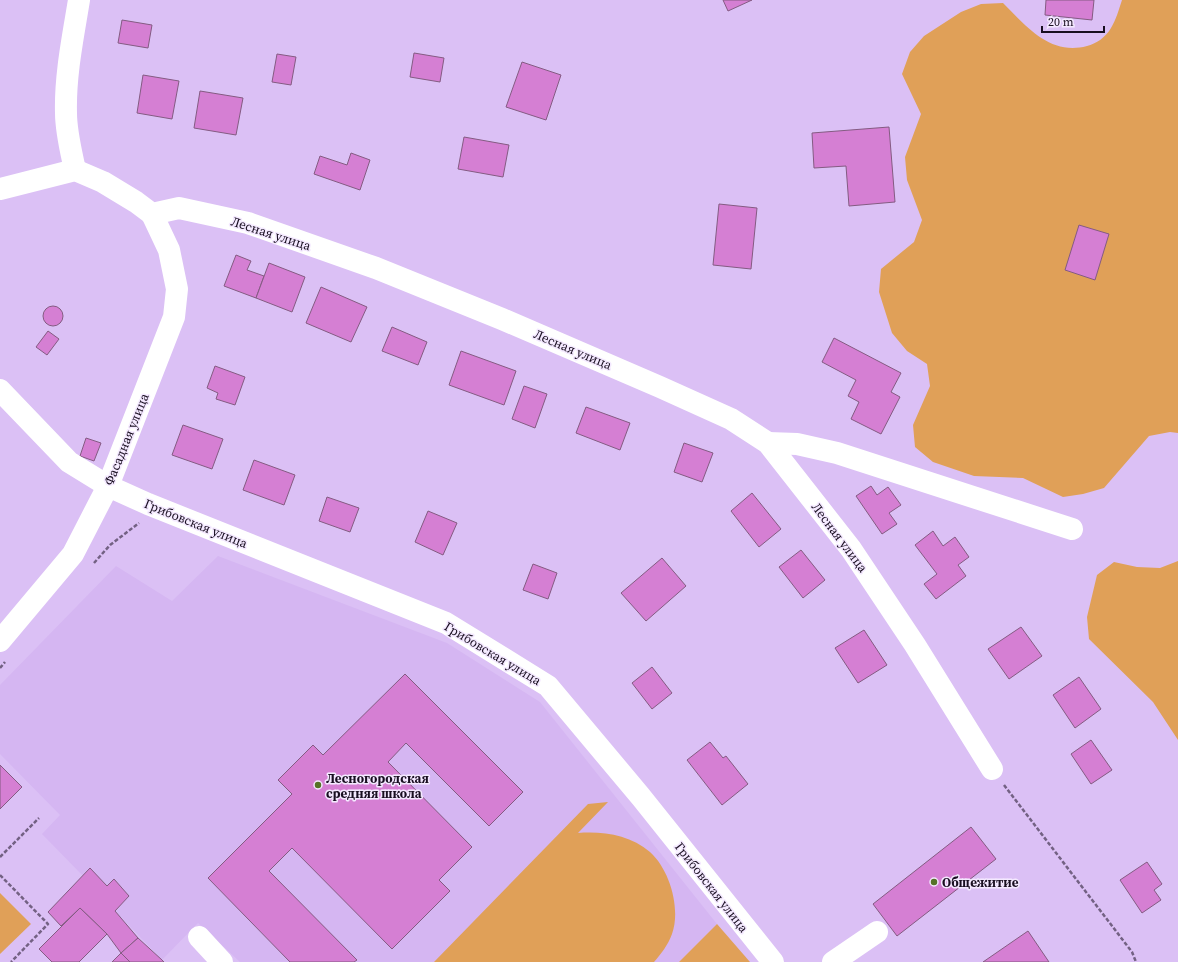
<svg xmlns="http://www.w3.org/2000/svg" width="1178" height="962" font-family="'Source Serif 4',serif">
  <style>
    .built { fill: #d5b6f2 }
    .green { fill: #e0a058 }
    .building { fill: #d57fd3; stroke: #845b82 }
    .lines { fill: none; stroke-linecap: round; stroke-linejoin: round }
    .path { stroke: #736183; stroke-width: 2.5; stroke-dasharray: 4 2; stroke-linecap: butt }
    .minor { stroke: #fff; stroke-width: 22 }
    .poi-dot { fill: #557227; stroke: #f4e9ff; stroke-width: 1.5 }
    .labels { text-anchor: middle; stroke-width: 3; stroke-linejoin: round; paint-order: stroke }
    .street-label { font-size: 13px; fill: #180e20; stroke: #f4e9ff }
    .poi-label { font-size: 13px; font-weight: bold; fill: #180e20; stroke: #f4e9ff; text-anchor: start }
  </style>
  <rect width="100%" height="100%" fill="#dbc0f5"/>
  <polygon class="built" points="218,556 447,643 540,702 717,924 679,962 240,962 198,923 162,960 115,911 129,896 114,880 107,886 91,869 83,876 42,834 60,815 0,754 0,685 116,566 172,601"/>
  <g class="green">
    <path d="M1122 0H1178V433L1170 432 1149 436 1104 488 1083 494 1063 497 1023 478 974 476 933 462 915 447 913 425 930 386 927 364 907 351 892 333 879 292 881 269 914 242 922 220 907 180 905 157 921 114 902 74 910 52 924 36 961 12 981 4 1003 3C1026 26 1050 56 1087 46 1096 44 1106 37 1111 28 1116 20 1119 9 1122 0Z"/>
    <polygon points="1178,561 1178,740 1153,702 1089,639 1087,617 1097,575 1114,562 1137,567 1160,568"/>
    <path d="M608 802 578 833C603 831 630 835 650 852 670 870 681 909 672 934 668 945 661 954 654 962H434L588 804Z"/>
    <polygon points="0,893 31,924 0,954"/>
    <polygon points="717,924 750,962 679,962"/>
  </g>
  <g class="building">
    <polygon points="723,0 752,0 728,11"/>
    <polygon points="1046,0 1094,0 1092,20 1045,15"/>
    <polygon points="122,20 152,25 148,48 118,43"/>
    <polygon points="414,53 444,58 440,82 410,77"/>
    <polygon points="277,54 296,57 291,85 272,82"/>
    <polygon points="522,62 561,75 546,120 506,107"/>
    <polygon points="143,75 179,81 172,119 137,113"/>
    <polygon points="200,91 243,98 236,135 194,128"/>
    <polygon points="889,127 895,202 849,206 846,166 814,168 812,133"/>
    <polygon points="464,137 509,145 503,177 458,169"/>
    <polygon points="351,153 370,160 360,190 314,174 320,156 347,165"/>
    <polygon points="719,204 757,208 751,269 713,265"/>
    <polygon points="1079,225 1109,234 1095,280 1065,270"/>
    <polygon points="236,255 251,261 247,270 264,276 256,298 224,286"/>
    <polygon points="269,263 305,277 292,312 256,298"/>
    <polygon points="321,287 367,307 351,342 306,323"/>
    <circle cx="53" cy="316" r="10"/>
    <polygon points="392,327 427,342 418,365 382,351"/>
    <polygon points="48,331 59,339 47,355 36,347"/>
    <polygon points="834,338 901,373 891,392 900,397 881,434 851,419 859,402 848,396 856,380 822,362"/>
    <polygon points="461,351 516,371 504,405 449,385"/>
    <polygon points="215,366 245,377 235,405 216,399 218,393 207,388"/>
    <polygon points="524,386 547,394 535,428 512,419"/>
    <polygon points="586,407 630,423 620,450 576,433"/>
    <polygon points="183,425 223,439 212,469 172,455"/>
    <polygon points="86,438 101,443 94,461 80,456"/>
    <polygon points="684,443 713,453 702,482 674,472"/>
    <polygon points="254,460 295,475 284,505 243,490"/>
    <polygon points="871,486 877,495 888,487 901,505 889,513 897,524 882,534 856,496"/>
    <polygon points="752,493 781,529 759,547 731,511"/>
    <polygon points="327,497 359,508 350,532 319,521"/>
    <polygon points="428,511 457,523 443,555 415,542"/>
    <polygon points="933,531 943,546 955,537 969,557 958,565 966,576 936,599 924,584 937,574 915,545"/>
    <polygon points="801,550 825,580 803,598 779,567"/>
    <polygon points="662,558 686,586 646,621 621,593"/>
    <polygon points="533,564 557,573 548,599 523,590"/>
    <polygon points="1021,627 1042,656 1009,679 988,649"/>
    <polygon points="864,630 887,665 858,683 835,648"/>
    <polygon points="652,667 672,693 652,709 632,683"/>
    <polygon points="405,674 523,792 489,826 406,743 388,762 472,847 439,880 450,891 392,949 292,848 269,871 357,960 354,962 290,962 208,878 292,794 278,780 313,745 323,755"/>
    <polygon points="1079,677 1101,709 1075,728 1053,695"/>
    <polygon points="1091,740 1112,770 1091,784 1071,754"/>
    <polygon points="710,742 723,758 726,756 748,784 722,805 687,760"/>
    <polygon points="0,765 22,787 0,809"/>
    <polygon points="971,827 996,859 897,936 873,904"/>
    <polygon points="1147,862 1162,884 1154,890 1161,900 1142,913 1120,880"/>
    <polygon points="90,868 107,886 114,879 129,896 115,911 138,938 121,953 107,934 80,908 61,926 48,912"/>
    <polygon points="80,908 107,934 79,962 52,962 39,949"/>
    <polygon points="1028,931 1049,962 983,962"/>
    <polygon points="138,938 162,960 164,962 130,962 121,953"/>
    <polygon points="121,953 130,962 112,962"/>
  </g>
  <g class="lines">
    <g class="path">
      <polyline points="94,563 110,545 139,523"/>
      <polyline points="0,668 5,662"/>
      <polyline points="1004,785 1132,952 1136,962"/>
      <polyline points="0,857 39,818"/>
      <polyline points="0,875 48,924 11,962"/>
    </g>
    <g class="minor">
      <path d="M75 170C71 151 66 132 66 113 65 75 73 37 79 0"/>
      <polyline points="0,189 75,170 103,182 136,202 152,214 179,208 248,223 376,268 502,319 660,387 731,419 768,443 851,549 915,645 992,769"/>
      <polyline points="0,390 69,462 108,486 148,504 446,623 548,686 641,797 773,962"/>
      <polyline points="768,443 797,444 837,453 1072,529"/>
      <polyline points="0,641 73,554 108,486 174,317 177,289 169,250 152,214"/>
      <polyline points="199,937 222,962"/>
      <polyline points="833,962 877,932"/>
    </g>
  </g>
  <g class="poi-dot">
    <circle cx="318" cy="785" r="4"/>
    <circle cx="934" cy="882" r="4"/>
  </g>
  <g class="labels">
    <g class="street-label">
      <text transform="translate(271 233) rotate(18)" y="5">Лесная улица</text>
      <text transform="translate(573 349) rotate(23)" y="5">Лесная улица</text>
      <text transform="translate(126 439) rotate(-68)" y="5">Фасадная улица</text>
      <text transform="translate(196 523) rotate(22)" y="5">Грибовская улица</text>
      <text transform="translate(840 537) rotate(53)" y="5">Лесная улица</text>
      <text transform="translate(493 653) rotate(31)" y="5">Грибовская улица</text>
      <text transform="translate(712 887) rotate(52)" y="5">Грибовская улица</text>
    </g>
    <g class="poi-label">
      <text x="326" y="783">Лесногородская<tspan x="326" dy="15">средняя школа</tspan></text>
      <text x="942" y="887">Общежитие</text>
    </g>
  </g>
  <path d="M1042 26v6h62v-6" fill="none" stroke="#180e20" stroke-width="2"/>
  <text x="1048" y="26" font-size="12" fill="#180e20" stroke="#f4e9ff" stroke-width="3" paint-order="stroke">20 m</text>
</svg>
